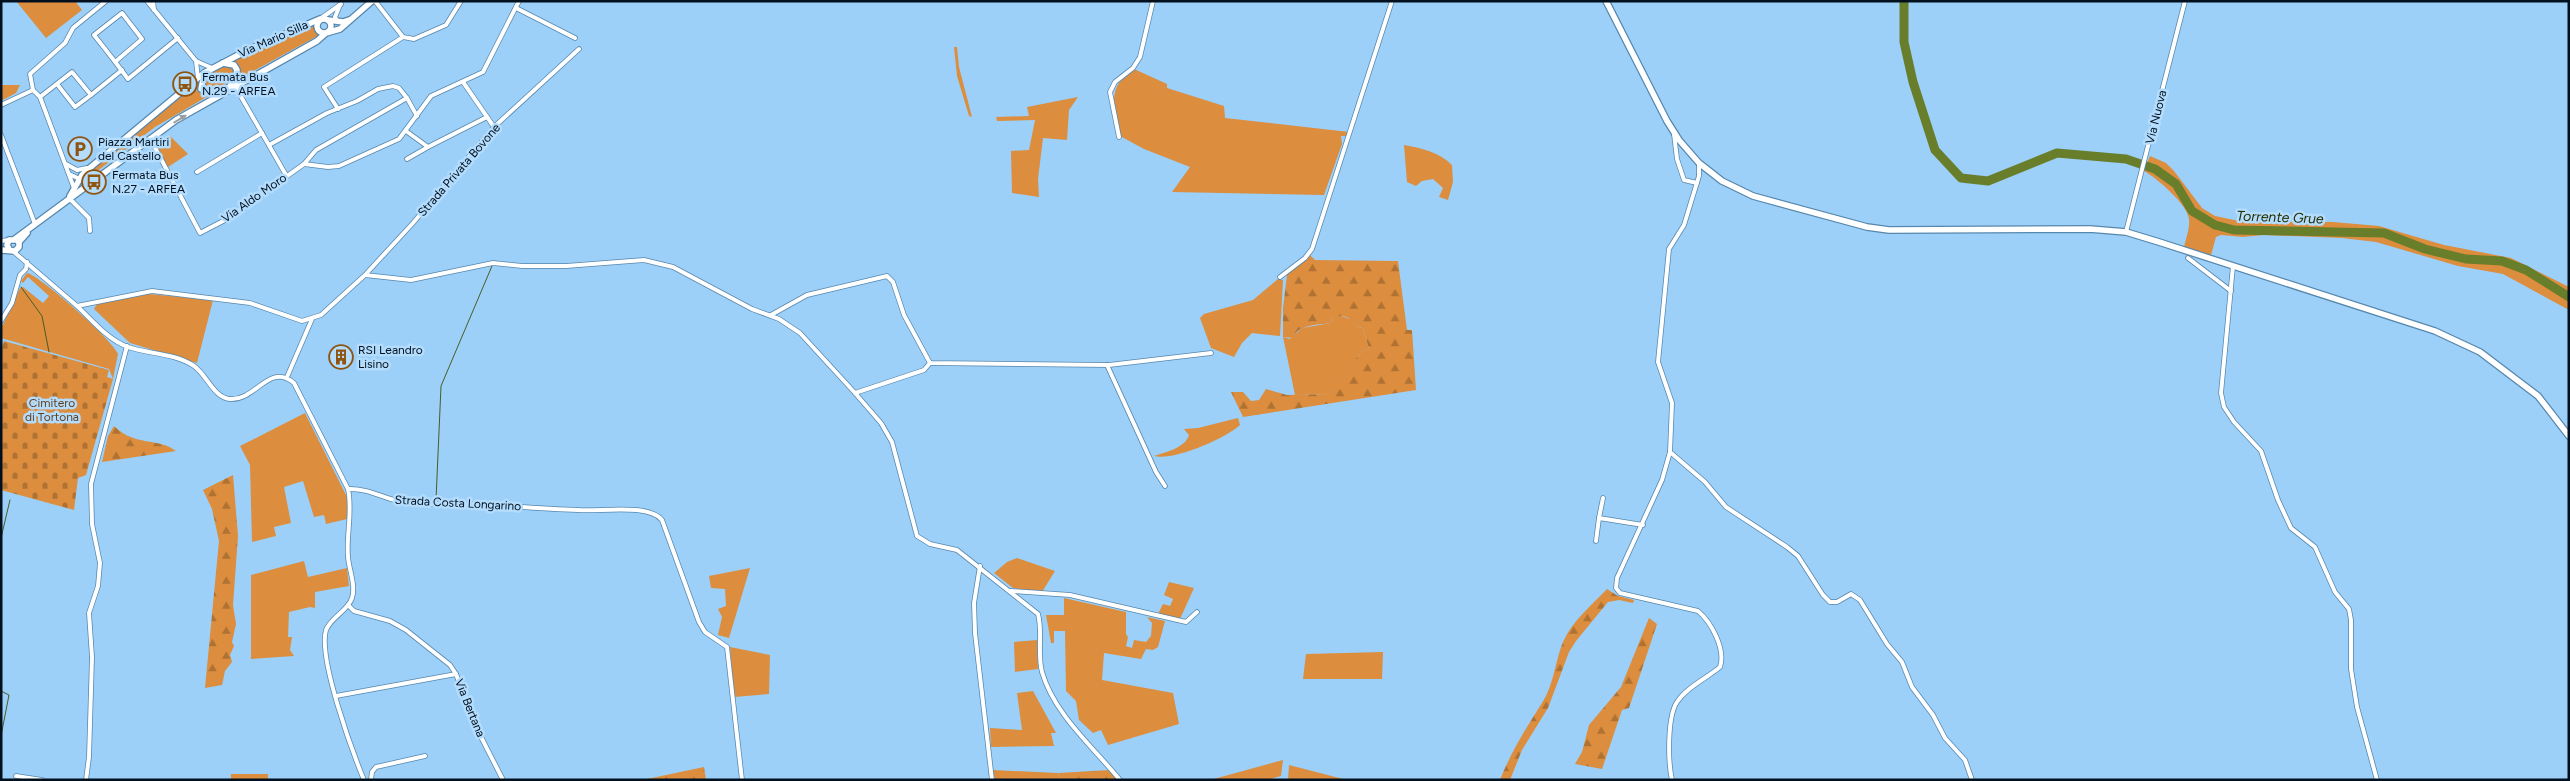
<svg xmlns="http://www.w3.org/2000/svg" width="2570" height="781" font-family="Figtree,sans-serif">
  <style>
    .green { fill: #dc8d3d }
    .forest { fill: url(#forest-firs) }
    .cemetery { fill: url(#cemetery-stones) }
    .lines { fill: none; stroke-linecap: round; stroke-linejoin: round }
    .stream { stroke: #495d26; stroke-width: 1 }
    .river { stroke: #687e2a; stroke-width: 9 }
    .street-casing { stroke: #5687ad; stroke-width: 5.5 }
    .secondary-casing { stroke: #5687ad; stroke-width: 8 }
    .street { stroke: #fff; stroke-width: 4 }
    .secondary { stroke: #fff; stroke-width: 5.5 }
    .oneway { fill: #999fa5 }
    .labels { text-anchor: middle; stroke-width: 5; stroke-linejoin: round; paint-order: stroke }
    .street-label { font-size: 12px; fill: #00101e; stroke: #b3dcfd }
    .poi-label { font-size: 12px; fill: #00101e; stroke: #b3dcfd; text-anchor: start }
    .park-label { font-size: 12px; fill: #613e1d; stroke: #b3dcfd }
    .water-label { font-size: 14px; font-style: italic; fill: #242f01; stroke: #b3dcfd }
  </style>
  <defs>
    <pattern id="forest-firs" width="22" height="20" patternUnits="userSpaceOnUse" patternTransform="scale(1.25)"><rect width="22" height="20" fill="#dc8d3d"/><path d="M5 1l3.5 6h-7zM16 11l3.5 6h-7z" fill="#b07233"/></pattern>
    <pattern id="cemetery-stones" width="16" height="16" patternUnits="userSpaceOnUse" patternTransform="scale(1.25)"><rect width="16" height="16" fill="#dc8d3d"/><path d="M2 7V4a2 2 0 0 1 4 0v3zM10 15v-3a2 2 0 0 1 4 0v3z" fill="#b07233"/></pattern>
  </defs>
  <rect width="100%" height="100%" fill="#9cd0f9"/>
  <g class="green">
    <polygon points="16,1 75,1 82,10 46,38"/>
    <polygon points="314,22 315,31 321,34 237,80 239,67 230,60"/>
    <polygon points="954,47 957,47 959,67 972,117 969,116 957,76"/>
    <path d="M231 65 235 70 230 81 216 90 204 87C207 72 216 66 231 65Z"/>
    <path d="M1134 69 1167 84V88L1224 106 1225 118 1349 132 1347 136H1341L1342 144 1324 195 1172 192 1190 167 1144 149 1120 136C1117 121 1109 97 1119 83 1123 78 1130 75 1134 69Z"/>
    <polygon points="1,85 20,85 16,93 1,101"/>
    <polygon points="192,86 198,92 210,95 155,127 88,178 83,177"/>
    <polygon points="1078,97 1069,110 1067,140 1043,138 1038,179 1039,197 1012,193 1011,151 1029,150 1035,120 997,121 996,117 1029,116 1027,107"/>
    <polygon points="170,136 188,154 168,167 156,146"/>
    <path d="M1404 145C1421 148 1439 152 1452 165L1453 182 1448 200 1439 197 1443 188 1433 179 1422 181 1416 186 1407 182Z"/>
    <path d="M2150 156 2166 163 2174 171 2202 208 2215 216 2239 221 2333 222 2379 226 2444 245 2511 258 2569 287V310L2503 274 2458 266 2376 242 2342 238 2264 235 2243 237 2221 235 2216 237 2211 255 2184 247C2186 238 2190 228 2189 219 2188 205 2157 178 2144 171Z"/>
    <path d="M27 273C39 275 113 340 118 354L113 379 109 369 1 338V329L20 288 23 287 43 303 49 296 28 277 23 283 21 281Z"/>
    <polygon points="1278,279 1283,280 1280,336 1252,333 1242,343 1234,357 1211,348 1200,318 1204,314 1253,300"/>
    <polygon points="149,294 213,300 197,363 130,343 94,309 97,304"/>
    <polygon points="1338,315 1353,320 1358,327 1363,328 1369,349 1363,351 1330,387 1331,394 1295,395 1283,337 1290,339 1302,328 1331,323 1332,318"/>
    <polygon points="305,413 347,497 347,519 326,524 324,515 314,517 303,481 284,487 291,523 274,527 276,536 252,542 250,465 240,446"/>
    <path d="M1238 418 1240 425C1225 439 1173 461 1154 456 1166 452 1185 448 1189 435L1184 429 1198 428Z"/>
    <polygon points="1017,558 1055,571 1042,592 1013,588 994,573 1007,562"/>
    <polygon points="304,561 308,577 347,568 349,586 315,592 315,608 310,607 289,612 288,637 292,637 290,650 294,656 251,659 251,575"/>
    <polygon points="750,568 729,638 718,635 722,617 718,609 726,606 725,589 711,588 709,576"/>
    <polygon points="1169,582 1194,588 1180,619 1158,614 1163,604 1170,606 1173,599 1164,595"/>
    <polygon points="1064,598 1126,612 1126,634 1128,637 1126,646 1132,648 1134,640 1146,642 1151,636 1152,623 1147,617 1165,621 1158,647 1153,650 1146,649 1141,659 1104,653 1102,680 1173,693 1179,724 1108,745 1101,730 1093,733 1079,720 1076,701 1066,691 1065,631 1054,631 1054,643 1051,643 1046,615 1064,615"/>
    <polygon points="1037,640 1038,669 1015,672 1014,642"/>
    <polygon points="730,647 770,655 769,694 734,697"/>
    <polygon points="1383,652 1382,679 1303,679 1306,654"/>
    <polygon points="1033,691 1056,733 1051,733 1054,746 991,747 990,728 1022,730 1017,693"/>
    <polygon points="1283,760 1281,776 1266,780 1210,780"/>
    <polygon points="1289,765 1347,780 1288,780"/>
    <polygon points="993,770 1058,773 1060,780 995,780"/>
    <rect x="231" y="774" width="37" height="6"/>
  </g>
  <g class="forest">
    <path d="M1310 255 1315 260 1398 261 1407 330H1412L1416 390 1243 417 1231 392H1243L1251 401 1259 400 1266 389 1287 395 1331 394 1329 387 1363 351 1369 349 1363 328 1358 327C1352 318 1342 313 1332 318L1331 323C1318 325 1298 324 1293 338L1283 337V308L1287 275Z"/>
    <path d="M114 426C135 447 158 437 176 451L102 462 108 436Z"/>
    <polygon points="233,475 238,536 233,605 236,624 232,642 234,646 230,655 232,662 225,671 222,685 205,688 219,541 212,509 203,490"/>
    <path d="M1607 589 1618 596 1634 600 1633 603 1619 600 1608 602 1576 641 1569 652 1548 708 1522 750 1510 780H1500C1511 752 1526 728 1542 703 1554 685 1555 661 1563 642 1573 620 1591 606 1607 589Z"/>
    <polygon points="1649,618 1657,624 1629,708 1622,710 1602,769 1575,764 1582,752 1589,725 1621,687"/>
    <polygon points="704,767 706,780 647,779"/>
    <polygon points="1110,770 1118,780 1060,780 1058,773"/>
  </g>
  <polygon class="cemetery" points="4,341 109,370 107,377 113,379 86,475 78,478 74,510 1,490 1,350"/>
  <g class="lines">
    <g class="stream">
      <polyline points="21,287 42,316 49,352"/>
      <polyline points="436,500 441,386 492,266"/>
      <polyline points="1,538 10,500"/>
      <polyline points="1,691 9,695 1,736"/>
    </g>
    <polyline class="river" points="1904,1 1904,42 1913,82 1935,150 1961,178 1988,181 2057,153 2126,159 2155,169 2176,184 2192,211 2215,225 2234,230 2384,233 2425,249 2466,259 2502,261 2526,270 2569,297"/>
    <g class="street-casing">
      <g id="street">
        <polyline points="147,1 196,61 212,68"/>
        <polyline points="153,1 154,10"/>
        <polyline points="516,8 575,38"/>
        <polyline points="320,19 341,4"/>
        <polyline points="337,21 335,17 340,5"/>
        <polyline points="403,37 414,39 446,25 461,1"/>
        <polyline points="196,61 198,78"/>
        <path d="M115 62 142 39 122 13 94 35C106 50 117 64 128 79L178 38"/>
        <polyline points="235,79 240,95 286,175"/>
        <polyline points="463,82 494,127"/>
        <polyline points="33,90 40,97 74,188"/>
        <polyline points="91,95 122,70"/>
        <polyline points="40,97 72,72 91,95 75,107 57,84"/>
        <polyline points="1,105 33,90 30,74 65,43 73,28 106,1"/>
        <polyline points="338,109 324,87 403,37 375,1"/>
        <polyline points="406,131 428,147 487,117"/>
        <polyline points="1674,134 1677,159 1684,180 1697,183"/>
        <polyline points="1,135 35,224"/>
        <polyline points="1119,137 1110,92 1115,82 1133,68 1140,57 1153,1"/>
        <polyline points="150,138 200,233 227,219 304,164 328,167 339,166 399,139 431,96 483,72 519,1"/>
        <polyline points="269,145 327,113 357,101 378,89 393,86 399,88 407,98"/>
        <polyline points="407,159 428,147"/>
        <polyline points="1699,163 1699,176 1684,225 1669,249 1658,362 1672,403 1670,452 1705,482 1726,507 1787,547 1798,556 1823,595 1830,602 1837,602 1851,594 1860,600 1887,644 1902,662 1912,687 1933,715 1945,738 1965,760 1972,780"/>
        <polyline points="66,164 77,170 87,168"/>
        <polyline points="304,164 316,150 407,98 417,116"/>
        <polyline points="197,172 262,133"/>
        <polyline points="69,174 88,183"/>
        <polyline points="69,198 89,218 90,231"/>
        <polyline points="2126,232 2185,1"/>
        <polyline points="1,241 9,240"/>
        <path d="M14 252 77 306 152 291 250 303 302 321 321 315 365 275 411 280 493 263 522 266H566L644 260 673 267 752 309 779 319 800 333 855 393 881 423 892 442 917 536 930 544 957 550 1038 614C1043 633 1037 653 1042 672 1054 714 1093 747 1120 780"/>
        <polyline points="2188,258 2231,291"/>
        <polyline points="2233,266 2221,393 2224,407 2234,422 2261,451 2278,500 2291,528 2315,547 2335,592 2349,609 2351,620 2351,669 2357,707 2377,780"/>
        <polyline points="365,275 413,223 494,127 579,49"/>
        <polyline points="1280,277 1305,258 1312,249 1392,1"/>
        <path d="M77 306C92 320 108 340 128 347 148 354 175 353 194 366 206 374 214 398 230 399 256 401 269 362 294 383L348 489C369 488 386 500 407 503 430 505 455 504 479 504 512 506 545 509 578 510 599 512 648 503 662 520L699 622 705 632 727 647 742 780"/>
        <polyline points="771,315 807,295 887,276 893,282 904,315 930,363 1109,365 1211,353"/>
        <polyline points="1,321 12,303 20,275 26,269 27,262"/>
        <polyline points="1107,365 1156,472 1165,486"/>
        <polyline points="287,377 312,319"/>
        <polyline points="855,393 924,370 930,363"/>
        <path d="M1670 452 1662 480 1617 578 1616 588 1620 593 1698 611C1711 622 1726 649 1720 667 1707 678 1687 687 1677 702 1667 717 1668 762 1672 780"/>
        <path d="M348 489C353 512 346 534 348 557 349 570 356 585 352 598 348 611 331 617 326 630 318 658 352 751 364 780"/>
        <polyline points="1599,518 1603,498"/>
        <polyline points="1596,541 1599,518 1643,525"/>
        <polyline points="980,566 974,603 975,633 992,780"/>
        <polyline points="1011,591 1070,595 1186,622 1197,612"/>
        <polyline points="348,605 354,611 390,621 406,630 450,665 456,674 478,731 503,780"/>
        <polyline points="336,696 456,674"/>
        <polyline points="16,776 42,780"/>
        <polyline points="86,780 89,757 92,657 89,613 98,586 100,563 92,524 91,484 127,346"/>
        <polyline points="371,780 372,772 376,767 425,756"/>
      </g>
    </g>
    <g class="secondary-casing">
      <g id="secondary">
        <polyline points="1606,1 1667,121 1679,140 1699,163 1722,181 1753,196 1867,227 1889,230 2090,229 2126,232 2159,242 2435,331 2480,352 2538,396 2569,436"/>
        <circle cx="324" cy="26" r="7"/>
        <polyline points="328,20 343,22 349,20"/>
        <polyline points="223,63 234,65 237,70 235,79 227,90"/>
        <polyline points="204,75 201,89 219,95"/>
        <polyline points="70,196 82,175 92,166 204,73 248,50 320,19"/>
        <polyline points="15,239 176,120 317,41 326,33 340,29 372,1"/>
        <polyline points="19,242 27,233"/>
        <polyline points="9,249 7,245 9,240 17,240"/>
        <polyline points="1,250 15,251 19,247 19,242"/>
      </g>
    </g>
    <use href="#street" class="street"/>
    <use href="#secondary" class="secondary"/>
  </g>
  <defs><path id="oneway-solid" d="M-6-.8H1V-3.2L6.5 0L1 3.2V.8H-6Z" transform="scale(1.25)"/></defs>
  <use class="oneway" href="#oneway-solid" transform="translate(180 119) rotate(-31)"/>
  <defs>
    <g id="bus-ring" transform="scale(1.25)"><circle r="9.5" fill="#b3dcfd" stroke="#8e5410" stroke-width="1.5"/><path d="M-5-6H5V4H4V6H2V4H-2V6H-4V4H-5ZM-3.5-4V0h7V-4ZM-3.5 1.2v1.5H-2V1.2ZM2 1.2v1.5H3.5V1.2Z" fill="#8e5410"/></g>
    <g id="parking-ring" transform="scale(1.25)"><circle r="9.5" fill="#b3dcfd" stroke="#8e5410" stroke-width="1.5"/><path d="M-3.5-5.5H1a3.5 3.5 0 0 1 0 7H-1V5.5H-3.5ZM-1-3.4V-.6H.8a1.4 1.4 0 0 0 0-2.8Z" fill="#8e5410"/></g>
    <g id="building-ring" transform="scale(1.25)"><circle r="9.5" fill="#b3dcfd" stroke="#8e5410" stroke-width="1.5"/><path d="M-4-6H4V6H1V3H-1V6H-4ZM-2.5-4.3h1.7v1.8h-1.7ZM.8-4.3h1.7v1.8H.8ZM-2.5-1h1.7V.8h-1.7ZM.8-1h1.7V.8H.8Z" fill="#8e5410"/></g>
  </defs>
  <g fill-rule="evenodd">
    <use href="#bus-ring" x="185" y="84"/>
    <use href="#parking-ring" x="80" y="149"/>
    <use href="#bus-ring" x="94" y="182"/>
    <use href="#building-ring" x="341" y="357"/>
  </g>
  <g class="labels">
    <g class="street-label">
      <text transform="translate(273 39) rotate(-24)" y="4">Via Mario Silla</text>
      <text transform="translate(2156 117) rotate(-76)" y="4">Via Nuova</text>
      <text transform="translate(459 170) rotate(-49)" y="4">Strada Privata Bovone</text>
      <text transform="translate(254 198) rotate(-35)" y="4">Via Aldo Moro</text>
      <text transform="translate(458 503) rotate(3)" y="4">Strada Costa Longarino</text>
      <text transform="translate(470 708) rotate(68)" y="4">Via Bertana</text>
    </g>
    <g class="poi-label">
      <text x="202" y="81">Fermata Bus<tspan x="202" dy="14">N.29 - ARFEA</tspan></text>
      <text x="98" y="146">Piazza Martiri<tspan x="98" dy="14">del Castello</tspan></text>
      <text x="112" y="179">Fermata Bus<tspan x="112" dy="14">N.27 - ARFEA</tspan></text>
      <text x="358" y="354">RSI Leandro<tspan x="358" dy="14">Lisino</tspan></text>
    </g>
    <g class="park-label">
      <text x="52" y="407">Cimitero<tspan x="52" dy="14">di Tortona</tspan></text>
    </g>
    <g class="water-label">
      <text transform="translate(2280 217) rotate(2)" y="5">Torrente Grue</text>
    </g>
  </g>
  <rect width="2570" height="781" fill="none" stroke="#00101e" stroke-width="5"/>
</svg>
